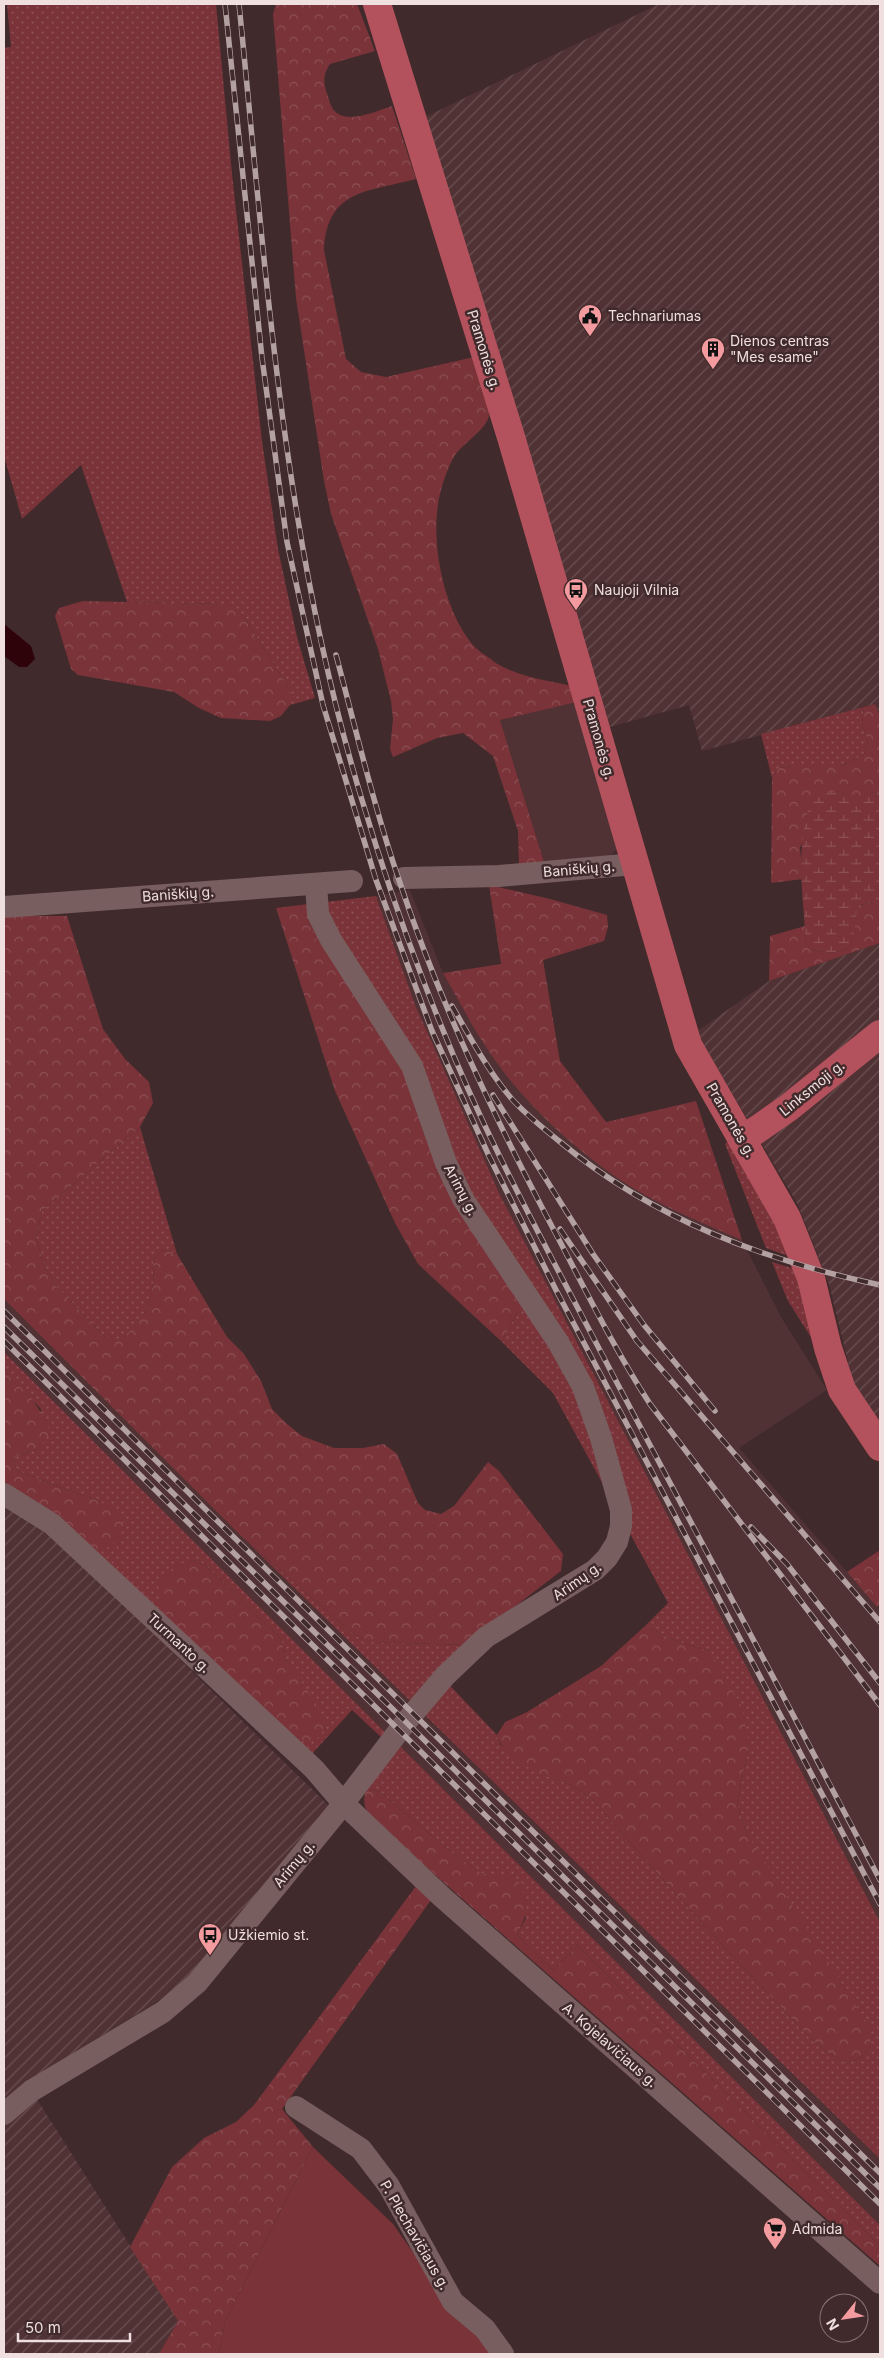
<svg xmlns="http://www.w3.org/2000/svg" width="884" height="2358" font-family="Inter,sans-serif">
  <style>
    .built { fill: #503234 }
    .industrial { fill: url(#industrial-furrows) }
    .grass { fill: url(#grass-dots) }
    .forest { fill: url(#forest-crowns) }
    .wetland { fill: url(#wetland-marsh) }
    .garden { fill: #793339 }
    .water { fill: #2e040a }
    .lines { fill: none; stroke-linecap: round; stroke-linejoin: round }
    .minor { stroke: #785e5e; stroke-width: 22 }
    .major { stroke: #b3525d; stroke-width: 28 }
    .rail-casing { stroke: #b3a1a1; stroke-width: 5.5 }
    .rail { stroke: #412a2b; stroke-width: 4; stroke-dasharray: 11; stroke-linecap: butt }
    .labels { text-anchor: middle; stroke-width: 5; stroke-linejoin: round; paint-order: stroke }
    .poi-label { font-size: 14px; fill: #efdfdf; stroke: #412a2b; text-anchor: start }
    .street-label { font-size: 14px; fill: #efdfdf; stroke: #412a2b }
  </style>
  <defs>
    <pattern id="industrial-furrows" width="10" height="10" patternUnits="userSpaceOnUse" patternTransform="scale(1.25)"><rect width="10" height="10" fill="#503234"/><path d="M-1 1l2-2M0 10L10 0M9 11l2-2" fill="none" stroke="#6a4f51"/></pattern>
    <pattern id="grass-dots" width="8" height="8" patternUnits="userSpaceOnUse" patternTransform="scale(1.25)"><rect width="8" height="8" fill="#793339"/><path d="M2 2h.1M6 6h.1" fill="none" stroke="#8c5055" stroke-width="1.8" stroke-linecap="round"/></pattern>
    <pattern id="forest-crowns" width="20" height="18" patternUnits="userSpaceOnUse" patternTransform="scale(1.25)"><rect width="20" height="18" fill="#793339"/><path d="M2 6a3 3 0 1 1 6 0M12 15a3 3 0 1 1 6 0" fill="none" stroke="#8c5055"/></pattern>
    <pattern id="wetland-marsh" width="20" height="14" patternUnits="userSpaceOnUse" patternTransform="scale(1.25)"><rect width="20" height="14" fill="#793339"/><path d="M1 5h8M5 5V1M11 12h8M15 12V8" fill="none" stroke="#8c5055"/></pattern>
  </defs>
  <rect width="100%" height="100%" fill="#412a2b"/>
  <g class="built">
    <polygon points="577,702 620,845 607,860 544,862 500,720"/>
    <polygon points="410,890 443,973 469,1020 640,1191 671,1208 742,1240 781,1317 827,1390 739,1448 880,1610 880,1922 552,1296 500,1195 457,1101 416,1007 376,896"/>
    <polygon points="4,1299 241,1536 411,1702 385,1732 4,1352"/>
    <polygon points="423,1714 880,2159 880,2225 397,1743"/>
  </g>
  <g class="industrial">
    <polygon points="659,4 880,4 880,716 875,704 702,751 689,705 606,728 419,120"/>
    <polygon points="880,943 880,1426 854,1387 829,1284 798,1205 696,1032 769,981"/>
    <polygon points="4,1506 52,1534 330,1807 179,1988 26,2082 178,2321 159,2354 4,2354"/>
  </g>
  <g class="grass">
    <polygon points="7,4 216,4 232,174 262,441 278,549 297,637 315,698 290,705 290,690 244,617 222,604 127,602 81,465 22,519 4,456 4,48 11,47"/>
    <polygon points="864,707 862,724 868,742 864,755 841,766 792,766 779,768 772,778 761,734"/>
    <path d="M376 896 416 1007 500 1195 880 1922V2159L241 1536 356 1636 373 1642 465 1645 437 1672 497 1735 500 1744 536 1772 567 1783 591 1798C649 1864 706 1929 767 1992 791 2017 814 2047 845 2063L861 2058 871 2046 747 1834 737 1804 749 1744 710 1651 676 1641 645 1626 668 1603 553 1393 502 1342 518 1311 437 1174 428 1150 331 961 316 940 300 905Z"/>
    <path d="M140 1127 177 1254 162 1250 153 1260C155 1297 149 1318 119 1341L104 1336 54 1284 43 1263 36 1237 42 1211Z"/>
    <polygon points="729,1139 797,1259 766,1248 725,1144"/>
    <polygon points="772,1262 801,1271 812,1339 788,1301"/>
    <polygon points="4,1352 385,1732 381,1737 352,1710 310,1756 285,1731 292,1669 284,1656 283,1644 279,1637 205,1565 192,1560 169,1621 96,1555 101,1502 18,1471 13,1463 16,1456 39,1449 41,1409 4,1372"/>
    <polygon points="397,1743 880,2225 880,2246 578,1946 553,1970 517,1935 526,1918 501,1874 483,1874 455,1855 380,1792 367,1788"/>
  </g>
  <g class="forest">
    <path d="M276 4H357L375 51 330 64C323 75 323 81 327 94 329 98 330 105 333 109 345 126 376 111 392 106L416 179C368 192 327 189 324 250L346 359 361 372 386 377 474 357C478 371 493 405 488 419 483 431 463 444 455 455 450 463 446 474 443 483 427 530 441 607 473 645 478 651 487 656 493 661 516 677 546 680 572 686L577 702 500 720 544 862 519 867 518 831 493 756 463 733 437 738 393 757 390 749 393 719 391 701 378 649 331 514 324 481 296 298 273 14Z"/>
    <polygon points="83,601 222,604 230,607 244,617 290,690 290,705 281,716 270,721 221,718 199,708 174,692 78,675 71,669 55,616 59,608"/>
    <polygon points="875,704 880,716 880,799 875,792 860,797 837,791 800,847 803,879 771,883 772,778 779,768 792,766 841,766 864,755 868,742 862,724 864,707"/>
    <path d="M489 885 550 899 607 915 608 927 604 941 543 960 560 1061 606 1122 696 1101 742 1240C698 1221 652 1203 613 1175 572 1146 530 1108 500 1067 478 1038 461 1005 443 973L501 964Z"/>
    <path d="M873 903 880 909V943L769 981 770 936 805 926 806 942 810 950 833 953 849 948C857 931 852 922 859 905Z"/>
    <polygon points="300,905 316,940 367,1006 404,1068 437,1174 520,1299 518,1311 502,1342 418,1264 395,1223 335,1091 276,908"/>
    <path d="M4 916H67L103 1029 125 1059 149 1082 153 1103 140 1127 42 1211 36 1237 43 1263 54 1284 104 1336 119 1340C149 1318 155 1297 153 1260L162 1250 177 1254 227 1337 244 1354 261 1381 272 1409 287 1424 302 1436 334 1448H363L384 1444 397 1454 418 1503 425 1510 441 1514 454 1506 488 1462 499 1471 563 1554 561 1571 465 1645 372 1642 356 1636 241 1536 4 1299Z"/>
    <polygon points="4,1372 30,1396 48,1423 48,1435 39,1449 16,1456 13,1463 18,1471 101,1502 114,1510 123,1524 119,1539 96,1555 4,1484"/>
    <polygon points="880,1550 880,1605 877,1607 847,1572"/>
    <path d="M192 1560 205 1565 279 1637 283 1644 284 1656 321 1711C326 1724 325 1741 307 1741 299 1742 291 1735 285 1731L169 1621C153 1591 158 1569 192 1560Z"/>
    <path d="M645 1626 676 1641 710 1651 742 1707 749 1744 737 1804 747 1834 869 2026 871 2046 861 2058 845 2063C814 2047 791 2017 767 1992 706 1929 649 1864 591 1798L567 1783 536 1773 516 1759 500 1743 497 1735 505 1722 527 1712 601 1666Z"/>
    <path d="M367 1788 380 1792 455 1855 483 1874H501L517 1879C530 1903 529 1911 517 1935L553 1970 578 1946 880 2246V2266L375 1822C365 1810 361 1803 367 1788Z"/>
    <polygon points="416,1886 431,1900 282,2109 313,2147 225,2321 219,2354 159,2354 178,2321 130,2247 172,2167 204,2138 236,2122 254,2105"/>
  </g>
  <path class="wetland" d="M837 791 860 796 875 792 880 799V909L873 903 859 905C852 923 858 930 849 948L833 953 810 950 806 942C803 893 794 843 813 796Z"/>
  <polygon class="garden" points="313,2147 393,2224 455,2312 498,2354 219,2354 225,2321"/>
  <polygon class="water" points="4,624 31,646 35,659 27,667 19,667 4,656"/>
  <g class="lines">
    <g class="minor">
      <polyline points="404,878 499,876 635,864"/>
      <polyline points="4,907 352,881"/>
      <polyline points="4,1494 52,1524 314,1769 344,1804 442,1897 880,2283"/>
      <polyline points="296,2107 361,2149 389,2186 453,2302 485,2329 503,2354"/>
      <polyline points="4,2114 31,2091 163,2012 197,1983 336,1813 405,1723 445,1676 486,1637 595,1570 607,1558 617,1542 621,1526 621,1510 601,1438 583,1387 558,1342 463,1199 446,1163 412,1066 331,940 318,914 316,884"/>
    </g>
    <g class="major">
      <polyline points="377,4 511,437 688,1045 787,1218 811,1278 828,1348 842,1390 880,1447"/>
      <polyline points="742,1140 788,1108 880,1034"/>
    </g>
    <g class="rail-casing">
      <g id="rail">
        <polyline points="225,4 262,358 287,542 323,705 376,880 432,1031 489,1156 556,1290 880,1904"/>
        <path d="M239 4C266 271 283 541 362 800 397 918 445 1046 500 1157 537 1232 577 1306 616 1381 704 1548 793 1713 880 1880"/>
        <path d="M336 655C356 730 374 807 399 880 440 1004 496 1121 557 1236 587 1293 615 1350 650 1404L880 1705"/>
        <path d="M452 1006C470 1037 488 1071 511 1098 525 1114 543 1128 559 1141 653 1219 763 1260 880 1285"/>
        <polyline points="493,1095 593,1254 644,1325 715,1411"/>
        <polyline points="560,1229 637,1341 880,1622"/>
        <polyline points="4,1311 880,2173"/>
        <polyline points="4,1327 880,2188"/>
        <polyline points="4,1341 880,2204"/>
        <polyline points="751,1527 787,1564 880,1683"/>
      </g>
    </g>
    <use href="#rail" class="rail"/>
  </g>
  <defs>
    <g id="civic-pin" transform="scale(1.25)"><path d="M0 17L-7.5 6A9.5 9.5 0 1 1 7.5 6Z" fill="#f49b9f" stroke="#412a2b"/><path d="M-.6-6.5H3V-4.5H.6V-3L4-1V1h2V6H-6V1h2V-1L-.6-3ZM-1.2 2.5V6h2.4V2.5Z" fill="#111"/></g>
    <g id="building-pin" transform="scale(1.25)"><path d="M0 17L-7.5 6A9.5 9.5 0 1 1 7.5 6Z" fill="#f49b9f" stroke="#412a2b"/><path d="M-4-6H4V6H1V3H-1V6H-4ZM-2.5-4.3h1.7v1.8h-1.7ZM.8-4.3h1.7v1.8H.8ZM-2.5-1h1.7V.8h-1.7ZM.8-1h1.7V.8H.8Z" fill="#111"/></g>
    <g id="bus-pin" transform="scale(1.25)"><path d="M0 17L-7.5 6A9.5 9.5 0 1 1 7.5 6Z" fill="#f49b9f" stroke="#412a2b"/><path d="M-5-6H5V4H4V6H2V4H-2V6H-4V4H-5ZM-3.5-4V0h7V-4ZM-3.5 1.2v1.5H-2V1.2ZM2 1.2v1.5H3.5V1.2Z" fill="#111"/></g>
    <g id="supermarket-pin" transform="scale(1.25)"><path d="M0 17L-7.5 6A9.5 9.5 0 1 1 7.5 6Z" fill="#f49b9f" stroke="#412a2b"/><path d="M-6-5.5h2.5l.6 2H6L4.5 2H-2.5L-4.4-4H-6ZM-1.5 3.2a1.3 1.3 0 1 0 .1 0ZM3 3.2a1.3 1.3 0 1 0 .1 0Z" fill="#111"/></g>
  </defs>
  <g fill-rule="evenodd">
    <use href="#civic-pin" x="590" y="316"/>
    <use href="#building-pin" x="713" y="349"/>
    <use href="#bus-pin" x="576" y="590"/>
    <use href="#bus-pin" x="210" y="1935"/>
    <use href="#supermarket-pin" x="775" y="2229"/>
  </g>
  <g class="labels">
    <g class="poi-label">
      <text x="608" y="321">Technariumas</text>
      <text x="730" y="346">Dienos centras<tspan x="730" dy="16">"Mes esame"</tspan></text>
      <text x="594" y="595">Naujoji Vilnia</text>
      <text x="228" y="1940">Užkiemio st.</text>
      <text x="792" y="2234">Admida</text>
    </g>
    <g class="street-label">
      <text transform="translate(484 350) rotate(73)" y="5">Pramonės g.</text>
      <text transform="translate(599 739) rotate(74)" y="5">Pramonės g.</text>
      <text transform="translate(579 869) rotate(-5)" y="5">Baniškių g.</text>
      <text transform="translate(178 894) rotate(-4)" y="5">Baniškių g.</text>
      <text transform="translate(812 1088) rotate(-39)" y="5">Linksmoji g.</text>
      <text transform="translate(731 1120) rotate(60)" y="5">Pramonės g.</text>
      <text transform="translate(461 1190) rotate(62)" y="5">Arimų g.</text>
      <text transform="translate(577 1581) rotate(-35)" y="5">Arimų g.</text>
      <text transform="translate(179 1643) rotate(43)" y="5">Turmanto g.</text>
      <text transform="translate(294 1864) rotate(-50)" y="5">Arimų g.</text>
      <text transform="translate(610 2045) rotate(41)" y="5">A. Kojelavičiaus g.</text>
      <text transform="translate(415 2235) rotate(60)" y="5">P. Plechavičiaus g.</text>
    </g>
  </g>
  <rect width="884" height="2358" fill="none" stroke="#efdfdf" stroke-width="10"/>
  <g transform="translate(844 2318) rotate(240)"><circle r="24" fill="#412a2b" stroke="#877273"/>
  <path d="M0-4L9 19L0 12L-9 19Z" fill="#f49b9f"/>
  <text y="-8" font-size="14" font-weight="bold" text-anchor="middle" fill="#efdfdf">N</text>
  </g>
  <path d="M18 2333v8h112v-8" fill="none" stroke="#efdfdf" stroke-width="2.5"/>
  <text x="25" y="2333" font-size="15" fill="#efdfdf" stroke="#412a2b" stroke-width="4" paint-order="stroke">50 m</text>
</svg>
